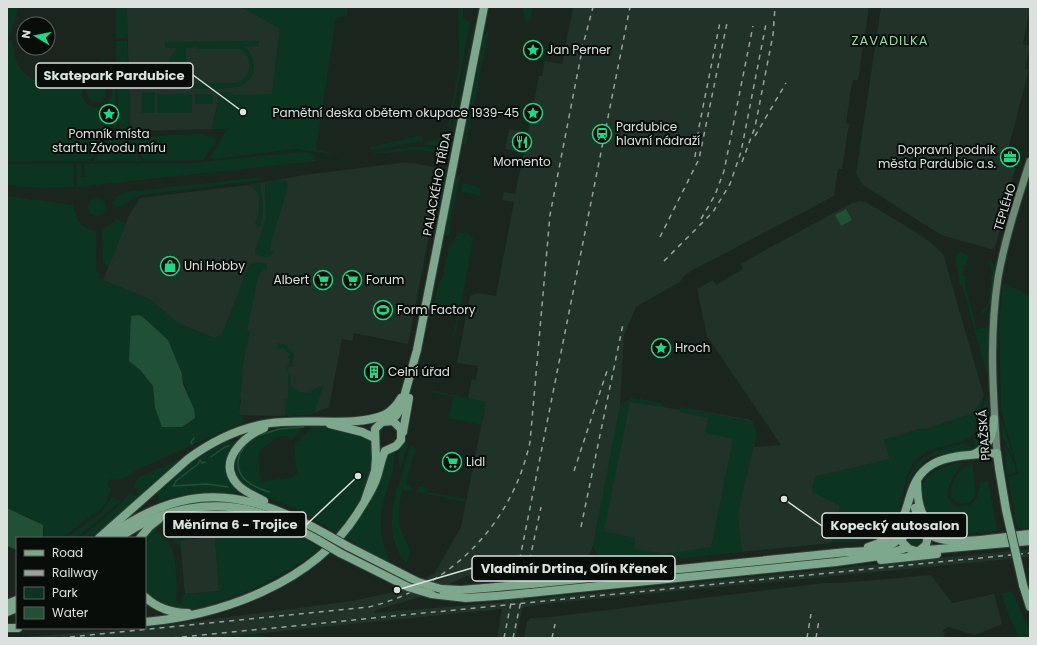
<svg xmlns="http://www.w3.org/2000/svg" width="1037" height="645" font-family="Poppins,sans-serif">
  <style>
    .built { fill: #213228; fill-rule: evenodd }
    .green { fill: #0b3520; fill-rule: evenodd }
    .water { fill: #205136 }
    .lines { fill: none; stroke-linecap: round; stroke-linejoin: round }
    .stream { stroke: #205136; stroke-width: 1.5 }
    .secondary-casing { stroke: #353f39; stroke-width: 9 }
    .primary-casing { stroke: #353f39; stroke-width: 10 }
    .secondary { stroke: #6b8b77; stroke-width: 7 }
    .primary { stroke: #7ea88e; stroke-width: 8 }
    .rail { stroke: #9aa29c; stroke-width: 1.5; stroke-dasharray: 5 5; stroke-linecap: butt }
    .primary-bridge-casing { stroke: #353f39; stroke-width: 10; stroke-linecap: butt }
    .primary-bridge { stroke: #7ea88e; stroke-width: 8 }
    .labels { text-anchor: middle; stroke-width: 4; stroke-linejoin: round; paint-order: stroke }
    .poi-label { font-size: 12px; fill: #dbe2dd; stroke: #080d0a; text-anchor: start }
    .street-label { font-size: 12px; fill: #dbe2dd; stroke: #080d0a }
    .neighbourhood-label { font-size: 13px; letter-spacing: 1px; fill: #8fdcaf; stroke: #080d0a }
    .leader { fill: none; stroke: #dbe2dd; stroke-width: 1.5 }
    .callout-dot { fill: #dbe2dd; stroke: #080d0a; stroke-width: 1.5 }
    .callout { fill: #080d0a; stroke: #dbe2dd; stroke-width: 1.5 }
    .callout-label { font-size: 13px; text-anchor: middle; font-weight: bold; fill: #dbe2dd }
  </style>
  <rect width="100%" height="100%" fill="#1a251e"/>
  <g class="built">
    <polygon points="127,7 241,7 280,28 272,95 234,95 220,92 212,129 130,131"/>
    <path d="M573 7H869L858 80H853L851 89 846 123 849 124 842 169H838L834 196 693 270 684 276 680 282 636 307 624 335 620 405 632 398 662 403 663 407 680 410 681 407 751 420 755 428 756 436 754 447 781 445 707 336 697 289 713 280 716 285 743 269 741 264 769 248 852 203 859 201 866 202 901 223 929 241 943 254 984 396 974 413 923 430V428L884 440 890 459 815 477 813 492 840 505 832 543 680 558 652 555 649 557 631 559 628 555 599 558 593 546 587 560 530 566 524 600 1030 549V557L544 604 522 608 516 638H497L502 609 215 638H7L145 628 352 601 393 592 434 574 461 527 486 402 468 398 472 379 476 380 478 366 457 363 470 296 477 293 496 296 514 202 502 200 504 192 515 194 524 153 505 149 509 129 528 132 539 76H542L545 61 562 64ZM511 568 504 602 374 613 376 610 427 595 464 577Z"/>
    <polygon points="881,7 1030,7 1023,44 1030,46 1025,68 1029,69 1008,150 1015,153 1011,167 1016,168 1008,192 1011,194 994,250 941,235 863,185 856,174"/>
    <polygon points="400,163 414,163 442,169 408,344 354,333 352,341 342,339 329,407 312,414 280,416 241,415 239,413 241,400 214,338 176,322 151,300 103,280 129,215 140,198 248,185 304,175"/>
    <polygon points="215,537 219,591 185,594 180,540"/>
    <polygon points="931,575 952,603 994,594 1002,624 975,635 948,627 942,631 945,632 943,638 524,638 527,622 531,618 551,617 823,583 841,583"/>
  </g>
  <g class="green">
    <polygon points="7,7 19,7 11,32 7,38"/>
    <rect x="116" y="7" width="11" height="31"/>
    <polygon points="241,7 348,7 347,16 336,18 316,149 327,152 344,153 327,154 297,149 213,159 210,158 227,129 212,129 220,92 231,92 234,95 272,94 280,28"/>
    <polygon points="458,7 463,7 463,19 470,23 450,127 448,127 459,65"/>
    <polygon points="522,7 533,7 530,21 528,23 526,22"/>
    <polygon points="473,25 474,30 451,144 450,142"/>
    <polygon points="489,30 466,144 463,144 484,35"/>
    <path d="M10 40 13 41C14 71 29 83 58 86 66 87 75 87 82 83 90 78 98 67 102 59H104C101 73 82 80 82 96L88 105 101 110 112 132 89 161 7 162V43Z"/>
    <polygon points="116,41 127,41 129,83 117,84"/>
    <path d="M259 41V46L245 47C257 57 258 78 242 85 233 90 193 90 183 87 178 86 174 82 171 78H166V74H169V59L177 48H165V42ZM197 47V49H240C255 58 252 79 235 83L187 84 186 48Z"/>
    <polygon points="105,70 106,97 101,102 93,102 88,97 87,91"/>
    <polygon points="112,87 115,87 117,122 115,129 105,110 105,106 111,97"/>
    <polygon points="117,87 129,87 130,132 123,132 119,126"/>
    <rect x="142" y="92" width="13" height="21"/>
    <polygon points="192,94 192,113 157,113 157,95"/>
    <polygon points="195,94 212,94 213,104 195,104"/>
    <polygon points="114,134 123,136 143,161 93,161"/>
    <polygon points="202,134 217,139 203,160 145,161 126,136 139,135 143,138 168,135"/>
    <polygon points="422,135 422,141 418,142 373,150 370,149 370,147"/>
    <polygon points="448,135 444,147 422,144"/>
    <polygon points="409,147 426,147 440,150 441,153 416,150 374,154 372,153"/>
    <polygon points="299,152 313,154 316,161 77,187 76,166 78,164 81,164 81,177 85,177 85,164 192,163"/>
    <polygon points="7,164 73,164 74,187 41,188 7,185"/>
    <polygon points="442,169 446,174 446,182 431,238 442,180"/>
    <polygon points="461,172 450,226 450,234 444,236 456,178"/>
    <polygon points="262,177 260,180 141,195 116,208 113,204 116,197 125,192"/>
    <polygon points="279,180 287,181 288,187 271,242 270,251 274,252 269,257 260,256 255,254 255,250 266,219 265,185 266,182"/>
    <polygon points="463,183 479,187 481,196 461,192"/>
    <path d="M260 184C262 195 267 220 257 228L255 224C260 212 264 191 248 185Z"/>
    <path d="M7 196 73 205C77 219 79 228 96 231V270L103 280 151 300 176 322 214 338 222 334 249 265C254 261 264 261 267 266V271L264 269 258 277 247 330 250 331 243 363 239 413 243 416 244 422 139 469C127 475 125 483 110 479L107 485 110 488V493L106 503 99 510 62 538H43L44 529 32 519 7 508ZM139 315 143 317 168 341 194 409 182 427H162L155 408 153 386 133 363 131 316Z"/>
    <circle cx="97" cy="207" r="9"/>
    <polygon points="116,219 126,223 108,268 103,262 102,229 110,225"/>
    <polygon points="457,232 468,234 473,238 455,337 453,336 459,307 436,313 434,318 431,319 438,283 442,280 449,246 454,243"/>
    <polygon points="960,252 968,256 967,266 964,266 963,275 966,276 965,285 977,329 986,327 985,322 988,327 988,372 987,374 976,335 973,330 975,330 962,285 960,285 955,259 956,255"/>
    <path d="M988 260 994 265C996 275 993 308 983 314L982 312 988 303 992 272Z"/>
    <polygon points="1005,284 1030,295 1030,529 1017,528 1008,477 1019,474 1001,410 999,321 1003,286"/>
    <polygon points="279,343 286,345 294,354 292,366 288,367 287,373 286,365 289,365 289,358 287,358 290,354 282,347 279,350 277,345"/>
    <polygon points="288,373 290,375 291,386 298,392 309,393 317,387 323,386 314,413 285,416 286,399 288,399"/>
    <path d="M988 388C987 399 991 432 986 441 970 464 926 435 908 486H906C913 455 939 449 966 443L971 447H974C972 428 986 408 988 388Z"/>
    <polygon points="432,390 486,402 481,425 448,418 454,397 432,392"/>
    <path d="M984 396 973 434C965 446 935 444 920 456 893 479 912 523 878 537 865 543 846 542 832 543L840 506 812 492 815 477 890 459 884 440 923 428 924 430 974 413Z"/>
    <polygon points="632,398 662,403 663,407 630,402 604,531 635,538 634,548 663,554 711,547 733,439 705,433 708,418 680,412 681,407 753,422 756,436 738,512 742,552 680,558 652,555 649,557 631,559 628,555 599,558 593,545 620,406"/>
    <polygon points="1001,418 1015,462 1002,436"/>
    <path d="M305 426 291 441 287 436 276 437 258 453 261 481 291 478 297 474 294 444 300 440 313 426 337 428 372 440C377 475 358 507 336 533 323 525 309 515 294 508 267 495 214 488 243 446 245 441 251 439 255 437 271 428 286 426 305 426Z"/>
    <path d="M227 441 235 442C225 461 226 472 236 490L235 493H196L160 501 156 494C178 474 199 454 227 441Z"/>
    <path d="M408 442 401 467 400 468C398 459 398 446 408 442Z"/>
    <polygon points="1004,442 1015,465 1016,473 1007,475"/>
    <path d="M411 445 415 447 416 454H413L406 485 411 486 410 491 402 490C400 500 398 511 399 522 400 535 417 551 406 563 376 527 401 482 411 445Z"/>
    <path d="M394 449C396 464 392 475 387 489 379 515 378 536 390 562L388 563 345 538 371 499 386 454Z"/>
    <polygon points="178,460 180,462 132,502 94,538 81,538 120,505 130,493 135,496 138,495 137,488 135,488 134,484 139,477"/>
    <path d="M963 462C955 474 936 497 958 507L971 505 977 498 980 483 988 480 997 531 962 534 944 532 924 515C923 508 920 500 921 493 922 472 946 465 963 462Z"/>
    <path d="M973 464 975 496 969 503 959 504 952 498C947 485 960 466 973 464Z"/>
    <polygon points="418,486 428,488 427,492 466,499 465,502 417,492"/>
    <polygon points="113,496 115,499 121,501 76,538 66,538 101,513"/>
    <path d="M198 513C248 511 278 525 321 548 285 575 249 594 206 605 199 607 190 611 182 610 168 609 154 602 145 592V538C153 519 181 516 198 513ZM159 525 164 528 166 533 179 546 181 545V539L215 537 219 591 185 594 182 596V604H177C176 590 178 561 171 548 167 540 160 536 157 529Z"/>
    <circle cx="915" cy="538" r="7"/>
    <polygon points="1012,591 1030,632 1030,638 1020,638 1011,622 1001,593"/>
    <polygon points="255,634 268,638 215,638"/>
  </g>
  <g class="water">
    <polygon points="846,209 852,220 841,226 835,215"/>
    <polygon points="139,315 143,317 168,340 182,374 183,384 194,409 195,418 182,427 162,427 155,408 153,386 140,370 129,361 131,316"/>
    <polygon points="7,508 43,525 43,538 17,538 17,550 7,546"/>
  </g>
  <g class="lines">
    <g class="stream">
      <polyline points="257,436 279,429 304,427"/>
      <polyline points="192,444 191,442 194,438"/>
      <path d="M240 452C240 455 238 459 238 464 238 480 256 488 269 492"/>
      <polyline points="241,452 246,444"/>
      <polyline points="211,457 225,447 229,446"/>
      <polyline points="205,462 202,463 200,460 198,464 176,481 173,486 207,484 228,487"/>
    </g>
    <g class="secondary-casing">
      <path id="secondary" d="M997 453C993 395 989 336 998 278 1005 238 1018 199 1030 161"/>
    </g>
    <g class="primary-casing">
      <g id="primary">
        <polyline points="388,420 396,416 401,408 417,350 484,7"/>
        <polyline points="330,424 362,432 375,438"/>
        <path d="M264 428C243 437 217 461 237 484 244 492 255 496 264 501"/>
        <polyline points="403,432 409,398"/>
        <path d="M974 454C989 447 993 436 994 419"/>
        <path d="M917 482C917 512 926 534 959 537"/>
        <polyline points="915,508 918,520 928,536 926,545 920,550"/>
        <polyline points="921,525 911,524 903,532 902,542 909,549 916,551 1030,541"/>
        <path d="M928 533C946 549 1005 536 1030 534"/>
        <path d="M99 538 188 459C211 442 237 429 265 424 299 417 355 428 384 415 392 411 397 405 401 398"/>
        <path d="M106 538C184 481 243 488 324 533"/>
        <path d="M119 538C160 508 214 498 263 514 282 520 300 530 318 540"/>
        <polyline points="140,538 150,526 159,519"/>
        <polyline points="347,546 418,582"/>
        <path d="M868 547C921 533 896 485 933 464 951 454 977 455 997 453L999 468"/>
        <polyline points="340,553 408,587"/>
        <polyline points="881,560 937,554"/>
        <path d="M531 584 847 552C866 551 891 553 902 534"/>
        <polyline points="1023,585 1030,607"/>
        <polyline points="441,589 461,590 497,587"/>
        <polyline points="529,593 836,562 880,556 906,548"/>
        <polyline points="431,594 466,598 496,596"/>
        <path d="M145 597C157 608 171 613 188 613"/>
        <polyline points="7,604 17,600"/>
        <polyline points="7,612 17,608"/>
        <path d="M145 622C222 615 313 583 357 514 364 502 373 490 377 477 380 468 381 459 385 451L396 446 401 440V429L393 421 382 422 375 429 376 458 375 471 364 503"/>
        <polyline points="7,628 18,628"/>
      </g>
    </g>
    <use href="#secondary" class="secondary"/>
    <use href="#primary" class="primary"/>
    <g class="rail">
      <polyline points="755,136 786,83"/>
      <polyline points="695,157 699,127 720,22"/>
      <polyline points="742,162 755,127 773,35 775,7"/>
      <polyline points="701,219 715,195 724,171 753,26"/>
      <polyline points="660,237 699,159 727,23"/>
      <polyline points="664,261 713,212 730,184 741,152 766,24"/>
      <polyline points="574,471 608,368"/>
      <polyline points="581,527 623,324"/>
      <path d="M60 638 369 607C450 587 512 525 530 442L550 215 583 45 593 7"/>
      <polyline points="172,638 1030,553"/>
      <polyline points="504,638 630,7"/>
      <polyline points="513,638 541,507"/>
      <polyline points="552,638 555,624"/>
      <polyline points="807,638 811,614"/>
      <polyline points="816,638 819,620"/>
    </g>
    <g class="primary-bridge-casing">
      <g id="primary-bridge">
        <polyline points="999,468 1006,510 1023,585"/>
        <polyline points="324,533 347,546"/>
        <polyline points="318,540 340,553"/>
        <polyline points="418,582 441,589"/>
        <polyline points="408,587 431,594"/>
        <polyline points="497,587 531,584"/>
        <polyline points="496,596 529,593"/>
      </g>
    </g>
    <use href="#primary-bridge" class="primary-bridge"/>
  </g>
  <defs>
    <g id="sight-ring" transform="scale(1)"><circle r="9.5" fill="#080d0a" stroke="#1bd988" stroke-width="1.5"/><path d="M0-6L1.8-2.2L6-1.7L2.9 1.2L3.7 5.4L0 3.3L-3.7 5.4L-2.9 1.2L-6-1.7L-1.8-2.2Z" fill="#1bd988"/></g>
    <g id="station-ring" transform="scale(1)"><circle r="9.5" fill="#080d0a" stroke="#1bd988" stroke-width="1.5"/><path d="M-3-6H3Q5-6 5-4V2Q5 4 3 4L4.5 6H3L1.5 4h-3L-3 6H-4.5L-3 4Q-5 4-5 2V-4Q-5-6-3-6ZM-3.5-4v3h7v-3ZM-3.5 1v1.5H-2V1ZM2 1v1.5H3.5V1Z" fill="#1bd988"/></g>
    <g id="restaurant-ring" transform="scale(1)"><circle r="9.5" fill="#080d0a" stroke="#1bd988" stroke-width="1.5"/><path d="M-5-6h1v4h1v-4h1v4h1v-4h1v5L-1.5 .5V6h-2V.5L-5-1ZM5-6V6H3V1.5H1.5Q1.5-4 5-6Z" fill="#1bd988"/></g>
    <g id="office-ring" transform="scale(1)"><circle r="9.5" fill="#080d0a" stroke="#1bd988" stroke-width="1.5"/><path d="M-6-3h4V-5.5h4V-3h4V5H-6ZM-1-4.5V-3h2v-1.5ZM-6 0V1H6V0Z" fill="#1bd988"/></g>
    <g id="shop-ring" transform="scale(1)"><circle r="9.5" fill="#080d0a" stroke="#1bd988" stroke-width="1.5"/><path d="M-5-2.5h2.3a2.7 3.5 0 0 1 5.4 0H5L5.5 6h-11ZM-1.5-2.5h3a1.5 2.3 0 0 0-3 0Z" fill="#1bd988"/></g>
    <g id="supermarket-ring" transform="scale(1)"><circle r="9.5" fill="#080d0a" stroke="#1bd988" stroke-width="1.5"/><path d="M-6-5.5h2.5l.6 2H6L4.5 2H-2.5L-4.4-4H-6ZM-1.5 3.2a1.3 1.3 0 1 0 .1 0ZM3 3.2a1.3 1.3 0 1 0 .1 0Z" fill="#1bd988"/></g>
    <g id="stadium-ring" transform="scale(1)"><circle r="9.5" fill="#080d0a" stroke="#1bd988" stroke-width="1.5"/><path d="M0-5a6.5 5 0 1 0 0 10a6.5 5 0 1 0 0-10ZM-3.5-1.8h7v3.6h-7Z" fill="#1bd988"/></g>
    <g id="building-ring" transform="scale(1)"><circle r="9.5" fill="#080d0a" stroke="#1bd988" stroke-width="1.5"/><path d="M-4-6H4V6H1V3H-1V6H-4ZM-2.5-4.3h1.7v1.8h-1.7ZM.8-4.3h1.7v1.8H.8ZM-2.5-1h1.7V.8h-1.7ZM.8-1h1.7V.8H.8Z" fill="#1bd988"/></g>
  </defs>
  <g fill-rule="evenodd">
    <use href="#sight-ring" x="533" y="50"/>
    <use href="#sight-ring" x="533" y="113"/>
    <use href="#sight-ring" x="109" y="114"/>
    <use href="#station-ring" x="602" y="134"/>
    <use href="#restaurant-ring" x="522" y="142"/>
    <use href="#office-ring" x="1010" y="157"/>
    <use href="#shop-ring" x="170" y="266"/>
    <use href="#supermarket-ring" x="323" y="280"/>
    <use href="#supermarket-ring" x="352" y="280"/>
    <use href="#stadium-ring" x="383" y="310"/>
    <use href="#sight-ring" x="661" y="348"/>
    <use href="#building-ring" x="374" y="372"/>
    <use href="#supermarket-ring" x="452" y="462"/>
  </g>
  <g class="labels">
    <g class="poi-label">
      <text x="547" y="54">Jan Perner</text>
      <text x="519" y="117" text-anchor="end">Pamětní deska obětem okupace 1939-45</text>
      <text x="616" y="131">Pardubice<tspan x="616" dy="14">hlavní nádraží</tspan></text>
      <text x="109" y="138" text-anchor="middle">Pomník místa<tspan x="109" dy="14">startu Závodu míru</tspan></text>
      <text x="996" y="154" text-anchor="end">Dopravní podnik<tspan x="996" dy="14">města Pardubic a.s.</tspan></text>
      <text x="522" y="166" text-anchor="middle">Momento</text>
      <text x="184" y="270">Uni Hobby</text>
      <text x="309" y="284" text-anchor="end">Albert</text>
      <text x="366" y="284">Forum</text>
      <text x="397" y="314">Form Factory</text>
      <text x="675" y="352">Hroch</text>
      <text x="388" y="376">Celní úřad</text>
      <text x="466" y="466">Lidl</text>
    </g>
    <g class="street-label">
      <text transform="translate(437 184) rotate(-79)" y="4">PALACKÉHO TŘÍDA</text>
      <text transform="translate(1005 207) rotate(-73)" y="4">TEPLÉHO</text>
      <text transform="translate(984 435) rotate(-94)" y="4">PRAŽSKÁ</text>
    </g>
    <g class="neighbourhood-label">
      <text x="890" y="45">ZAVADILKA</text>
    </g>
  </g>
  <path class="leader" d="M243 112L193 75M358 476L306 525M784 499L822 526M397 590L472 568"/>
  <g class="callout-dot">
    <circle cx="243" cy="112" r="4"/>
    <circle cx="358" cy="476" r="4"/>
    <circle cx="784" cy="499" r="4"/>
    <circle cx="397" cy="590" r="4"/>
  </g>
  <g class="callout">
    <rect x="36" y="63" width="157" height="25" rx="4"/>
    <rect x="164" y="512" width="142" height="25" rx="4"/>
    <rect x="822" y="513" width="145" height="25" rx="4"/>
    <rect x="472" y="556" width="203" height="25" rx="4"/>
  </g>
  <g class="callout-label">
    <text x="114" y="80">Skatepark Pardubice</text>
    <text x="235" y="529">Měnírna 6 - Trojice</text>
    <text x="895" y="530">Kopecký autosalon</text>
    <text x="574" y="573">Vladimír Drtina, Olín Křenek</text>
  </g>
  <rect width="1037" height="645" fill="none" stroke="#dbe2dd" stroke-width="16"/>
  <rect x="16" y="537" width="130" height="92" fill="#080d0a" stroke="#5c625e"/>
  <rect x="24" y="550" width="20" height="6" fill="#7ea88e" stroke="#5c625e"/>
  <text x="52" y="557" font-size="12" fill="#dbe2dd">Road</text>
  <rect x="24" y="570" width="20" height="6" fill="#9aa29c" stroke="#5c625e"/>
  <text x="52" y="577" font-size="12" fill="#dbe2dd">Railway</text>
  <rect x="24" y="587" width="20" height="12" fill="#0b3520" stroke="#5c625e"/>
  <text x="52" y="597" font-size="12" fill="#dbe2dd">Park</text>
  <rect x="24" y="607" width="20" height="12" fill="#205136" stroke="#5c625e"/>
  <text x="52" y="617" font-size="12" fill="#dbe2dd">Water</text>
  <g transform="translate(36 36) rotate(280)"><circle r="19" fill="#080d0a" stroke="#5c625e"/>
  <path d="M0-3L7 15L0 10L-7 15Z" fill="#1bd988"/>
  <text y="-6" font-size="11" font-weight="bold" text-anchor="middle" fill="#dbe2dd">N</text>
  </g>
</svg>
